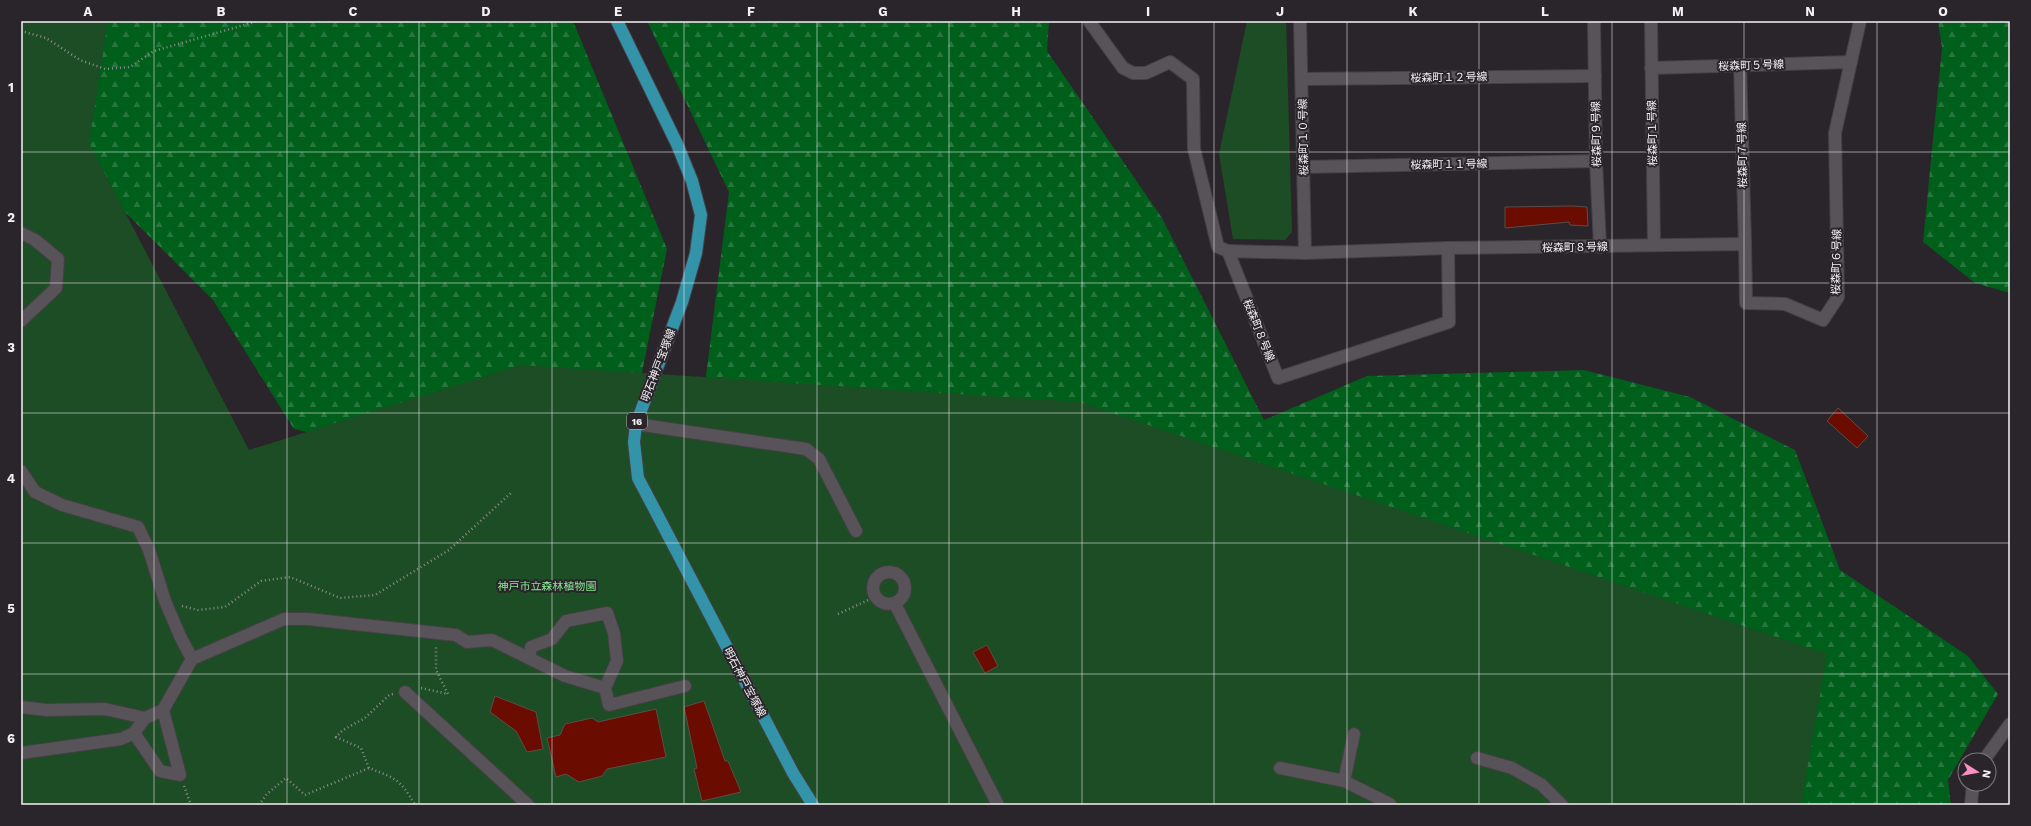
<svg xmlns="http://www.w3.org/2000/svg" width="2031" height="826" font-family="'Work Sans','Noto Sans JP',sans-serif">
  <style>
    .forest { fill: url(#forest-firs) }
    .green { fill: #1d4d24 }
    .building { fill: #6b0c00; stroke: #574e4c }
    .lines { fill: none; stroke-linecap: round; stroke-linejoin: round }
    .minor-casing { stroke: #454045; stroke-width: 14 }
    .major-casing { stroke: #454045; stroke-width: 14 }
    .path { stroke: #908c91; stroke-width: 2.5; stroke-dasharray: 1 3; stroke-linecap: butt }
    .minor { stroke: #585259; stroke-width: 12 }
    .major { stroke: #3393a9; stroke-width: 12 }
    .grid { fill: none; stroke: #f5f1f5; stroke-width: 1; stroke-opacity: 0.55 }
    .labels { text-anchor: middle; stroke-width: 4; stroke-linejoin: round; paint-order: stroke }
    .shield { fill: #2a252b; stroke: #b8b4b8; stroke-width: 1 }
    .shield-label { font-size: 10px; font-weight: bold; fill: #f5f1f5 }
    .street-label { font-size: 11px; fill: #f5f1f5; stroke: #2a252b }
    .park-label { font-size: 11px; fill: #86ed91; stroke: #2a252b }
    .neatline { fill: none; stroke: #f5f1f5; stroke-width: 1.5 }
    .grid-label { font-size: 13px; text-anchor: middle; font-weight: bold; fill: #f5f1f5 }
  </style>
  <defs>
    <pattern id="forest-firs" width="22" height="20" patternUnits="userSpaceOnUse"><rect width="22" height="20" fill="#005f1b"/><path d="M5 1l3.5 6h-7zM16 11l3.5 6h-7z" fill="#26763d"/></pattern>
  </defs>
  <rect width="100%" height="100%" fill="#2a252b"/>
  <g class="forest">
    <polygon points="21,21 573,21 667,249 640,382 397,452 294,429 213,300 125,212 21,211"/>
    <polygon points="647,21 1049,21 1047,51 1162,218 1264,420 1367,376 1584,370 1690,397 1795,450 1840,570 1968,656 1998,694 1948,780 1951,805 1665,805 703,400 729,192"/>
    <polygon points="1938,21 2010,21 2010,293 1975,283 1923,242 1942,48"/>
  </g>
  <g class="green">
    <polygon points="21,21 108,21 89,143 249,450 520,365 1080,402 1827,654 1801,805 21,805"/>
    <polygon points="1247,21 1286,21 1292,232 1285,240 1233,239 1219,154"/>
  </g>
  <g class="building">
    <polygon points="1572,206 1587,207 1588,226 1570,225 1569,222 1505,228 1505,207"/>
    <polygon points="1838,408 1868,436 1857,448 1827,421"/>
    <polygon points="987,645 998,666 985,673 973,652"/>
    <polygon points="495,696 536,712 543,749 527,752 516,731 490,712"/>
    <polygon points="704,701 725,761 728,761 741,792 702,801 694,769 697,768 684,707"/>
    <polygon points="656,709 666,757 607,769 602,776 579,782 566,774 556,777 547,738 560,735 565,724 592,718 598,722"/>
  </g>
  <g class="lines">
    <g class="minor-casing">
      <g id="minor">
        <polyline points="1089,21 1123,68 1133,73 1146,73 1170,62 1193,79 1194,149 1218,247 1228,251"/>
        <polyline points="1300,21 1305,253"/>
        <polyline points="1594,21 1596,161 1600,247"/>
        <polyline points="1651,21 1654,245"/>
        <polyline points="1740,65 1745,244"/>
        <polyline points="1651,68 1851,62"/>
        <polyline points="1302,79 1595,76"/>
        <polyline points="1303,167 1596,161"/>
        <polyline points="21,233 35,240 58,259 56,288 21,321"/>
        <polyline points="1448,248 1449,322 1278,378 1228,251 1305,253 1448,248 1745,244 1746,303 1785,304 1823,320 1838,297 1835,133 1860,21"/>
        <polyline points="636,424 806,449 819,459 856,531"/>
        <polyline points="21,471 35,492 62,505 138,527 149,550 165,601 180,636 192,659"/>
        <circle cx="889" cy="588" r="16"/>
        <polyline points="895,604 998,805"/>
        <polyline points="529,658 531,647 552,639 566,621 607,613 614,633 617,661 605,688"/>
        <polyline points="405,692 528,805"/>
        <polyline points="21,707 46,710 105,709 145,718"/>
        <polyline points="134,733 160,771 180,775 163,710"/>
        <polyline points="21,753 121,739 134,733 145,718 163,710 192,659 284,619 308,619 456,635 467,642 492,640 565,676 605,688 609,705 685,686"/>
        <polyline points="1477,758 1512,768 1542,785 1562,805"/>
        <polyline points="1984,760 2010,724"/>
        <polyline points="1280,768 1344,781 1390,804"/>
        <polyline points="1344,781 1354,734"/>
        <polyline points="1971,805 1973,784"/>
      </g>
    </g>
    <g class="major-casing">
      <polyline id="major" points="617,21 677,144 692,181 701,215 696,253 682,302 636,424 634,442 638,478 793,773 813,805"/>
    </g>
    <g class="path">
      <polyline points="21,31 46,38 80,60 105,69 130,67 154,51 258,21"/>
      <polyline points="182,606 198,610 225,607 261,581 290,577 340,598 375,595 449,550 512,492"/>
      <polyline points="838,614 875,597"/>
      <polyline points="421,688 448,694 436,670 436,645"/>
      <polyline points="369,768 361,748 336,737 343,730 365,718 389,695 393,694"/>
      <polyline points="184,786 191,805"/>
      <path d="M259 805 267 794 286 778 305 795 369 768C397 779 400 779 415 805"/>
    </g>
    <use href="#minor" class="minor"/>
    <use href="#major" class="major"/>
  </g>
  <path class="grid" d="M154 21V805M287 21V805M419 21V805M552 21V805M684 21V805M817 21V805M949 21V805M1082 21V805M1214 21V805M1347 21V805M1479 21V805M1612 21V805M1744 21V805M1877 21V805M21 152H2010M21 283H2010M21 413H2010M21 543H2010M21 674H2010"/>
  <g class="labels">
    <rect class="shield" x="627" y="413" width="20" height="16" rx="3"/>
    <g class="shield-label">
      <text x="637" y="425">16</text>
    </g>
    <g class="street-label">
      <text transform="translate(1751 65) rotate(-2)" y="4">桜森町５号線</text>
      <text transform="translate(1449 77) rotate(-1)" y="4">桜森町１２号線</text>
      <text transform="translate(1652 133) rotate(-91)" y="4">桜森町１号線</text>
      <text transform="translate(1596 134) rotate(-91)" y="4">桜森町９号線</text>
      <text transform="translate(1303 137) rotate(-91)" y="4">桜森町１０号線</text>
      <text transform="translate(1742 155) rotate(-91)" y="4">桜森町７号線</text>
      <text transform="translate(1449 164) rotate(-1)" y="4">桜森町１１号線</text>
      <text transform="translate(1575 247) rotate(-1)" y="4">桜森町８号線</text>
      <text transform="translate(1836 262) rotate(-89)" y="4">桜森町６号線</text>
      <text transform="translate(1259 330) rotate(68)" y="4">桜森町８号線</text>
      <text transform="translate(658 365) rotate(-69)" y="4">明石神戸宝塚線</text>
      <text transform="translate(745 682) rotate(62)" y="4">明石神戸宝塚線</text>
    </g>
    <g class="park-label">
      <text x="547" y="590">神戸市立森林植物園</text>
    </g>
  </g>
  <rect width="2031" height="826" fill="none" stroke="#2a252b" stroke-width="44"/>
  <g transform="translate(1977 772) rotate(101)"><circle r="19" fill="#2a252b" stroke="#7b777c"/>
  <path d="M0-3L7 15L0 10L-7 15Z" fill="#fb8fc4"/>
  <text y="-6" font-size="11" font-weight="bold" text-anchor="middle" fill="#f5f1f5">N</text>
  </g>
  <rect x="22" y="22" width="1987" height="782" class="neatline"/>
  <g class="grid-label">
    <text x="88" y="16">A</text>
    <text x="221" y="16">B</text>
    <text x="353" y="16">C</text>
    <text x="486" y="16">D</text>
    <text x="618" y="16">E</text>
    <text x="751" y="16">F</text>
    <text x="883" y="16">G</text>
    <text x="1016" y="16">H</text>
    <text x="1148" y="16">I</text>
    <text x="1280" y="16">J</text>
    <text x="1413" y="16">K</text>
    <text x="1545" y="16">L</text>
    <text x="1678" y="16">M</text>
    <text x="1810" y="16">N</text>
    <text x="1943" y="16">O</text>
    <text x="11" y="92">1</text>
    <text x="11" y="222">2</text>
    <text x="11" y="352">3</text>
    <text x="11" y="483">4</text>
    <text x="11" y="613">5</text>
    <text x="11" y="743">6</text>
  </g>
</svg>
